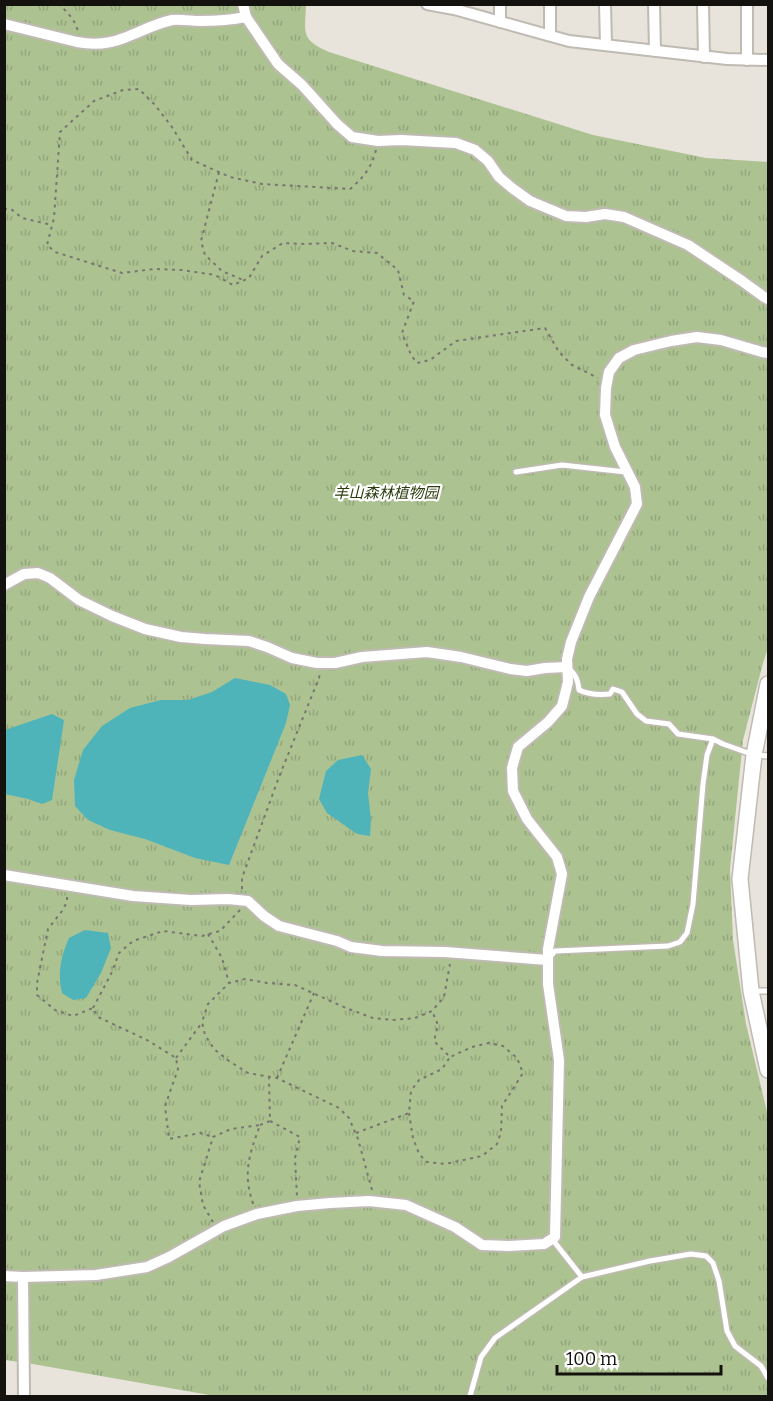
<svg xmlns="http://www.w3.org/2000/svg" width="773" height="1401" font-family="Bitter,'Noto Sans SC',serif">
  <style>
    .park { fill: url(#park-tufts) }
    .water { fill: #4eb4ba }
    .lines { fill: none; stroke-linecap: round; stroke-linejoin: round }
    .lane-casing { stroke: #bfbab2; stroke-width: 8 }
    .street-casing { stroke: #bfbab2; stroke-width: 14 }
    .secondary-casing { stroke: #bfbab2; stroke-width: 18 }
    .path { stroke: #797570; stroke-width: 2; stroke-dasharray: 3 4.5; stroke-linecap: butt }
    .lane { stroke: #fff; stroke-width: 5 }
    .street { stroke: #fff; stroke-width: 10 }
    .secondary { stroke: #fff; stroke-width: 15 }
    .labels { text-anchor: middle; stroke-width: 4.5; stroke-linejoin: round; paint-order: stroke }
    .park-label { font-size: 15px; font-style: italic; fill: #2b3d0d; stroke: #fff }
  </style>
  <defs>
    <pattern id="park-tufts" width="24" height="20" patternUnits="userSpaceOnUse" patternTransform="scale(1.5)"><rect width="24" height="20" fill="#acc291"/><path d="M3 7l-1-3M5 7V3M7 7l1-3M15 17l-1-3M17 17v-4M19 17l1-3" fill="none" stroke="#93a67c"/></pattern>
  </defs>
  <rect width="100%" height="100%" fill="#e8e3db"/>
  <path class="park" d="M5 5H306C305 33 300 39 329 52L593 135 706 158 768 162V648L763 663 743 740 730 869 733 940 746 1024 768 1116V1396H215L27 1363 5 1360Z"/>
  <g class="water">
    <polygon points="235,678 270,685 286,694 290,705 286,723 229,865 195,858 145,839 110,830 88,820 75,806 74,780 83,750 102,726 130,708 161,700 188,700 212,692"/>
    <polygon points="52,714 64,720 52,800 42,804 28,799 5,794 5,730"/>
    <polygon points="362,755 371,769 368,793 371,820 370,836 357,834 327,813 319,799 326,771 338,760"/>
    <path d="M85 930 108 933 111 948 101 973 86 998 73 1000 62 993C57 973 61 956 69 938Z"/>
  </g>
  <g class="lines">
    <g class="lane-casing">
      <g id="lane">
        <polyline points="516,472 562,465 626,472"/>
        <path d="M568 668C576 674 578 681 579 690 589 695 599 695 610 694L613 689 622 692 637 714 646 721 669 724 678 734 713 739 723 744 754 755 768 756"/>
        <polyline points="549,958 555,951 668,946 680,942 687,933 693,904 703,784 707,755 713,739"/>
        <polyline points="752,991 768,991"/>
        <polyline points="552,1239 582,1277"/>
        <polyline points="470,1396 481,1357 495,1338 582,1277 650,1261 691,1254 706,1256 713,1263 719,1281 727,1331 735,1346 761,1366 768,1378"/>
      </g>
    </g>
    <g class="street-casing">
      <g id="street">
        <polyline points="243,4 246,17 278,64 302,85 337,124 352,137 378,141 401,140 456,143 475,150 488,161 499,177 512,188 530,201 566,216 586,217 605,214 624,217 688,245 742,281 764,297 768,299"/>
        <polyline points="427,4 454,9 569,41 727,59 768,60"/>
        <polyline points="550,4 550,35"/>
        <polyline points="605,4 606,45"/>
        <polyline points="654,4 655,51"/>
        <polyline points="703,4 704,57"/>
        <polyline points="747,4 747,60"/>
        <polyline points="500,22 500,4"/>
        <path d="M4 24 77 42C93 45 109 44 124 38 140 32 154 24 172 20 181 19 191 21 200 21 216 21 231 20 246 17"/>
        <polyline points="4,585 24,574 38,573 50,578 79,600 112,616 145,629 181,637 205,639 249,641 267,647 292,658 317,663 335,663 362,657 427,652 461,657 510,669 527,671 545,668 567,667"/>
        <polyline points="4,875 133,896 191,900 228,899 248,901 264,916 279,926 337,941 351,947 382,951 445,952 548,960"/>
        <polyline points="4,1276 23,1277 96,1275 147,1267 169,1257 224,1226 257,1214 297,1206 330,1203 369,1201 406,1205 455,1227 482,1245 509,1246 544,1244 555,1237 559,1060 548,984 548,949 562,874 557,857 527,819 513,791 512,768 518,747 548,722 562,706 568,682 567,659 571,642 589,597 637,504 635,487 615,447 605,415 606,388 609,372 619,358 634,350 671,341 697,337 721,340 762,352 768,353"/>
        <polyline points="23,1277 24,1396"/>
      </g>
    </g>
    <g class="secondary-casing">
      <polyline id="secondary" points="768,684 754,755 740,879 751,991 768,1070"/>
    </g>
    <g class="path">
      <path d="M58 4C67 11 77 22 78 33"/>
      <path d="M376 150C372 167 363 178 350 189L262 184 230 177 192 160 172 127 155 105 139 89 123 90 94 101 60 132 54 218 47 245 55 252 122 273 154 269 182 270 215 275 233 285 249 278 262 256 283 243 305 244 332 243 353 251 377 253 398 270 404 295 414 301 402 333 411 355 417 363 430 360 456 341 545 328 559 352 572 365 598 378"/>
      <polyline points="219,172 201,241 205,255 222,271 243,280"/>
      <polyline points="4,209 11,209 22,218 52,225"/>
      <polyline points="242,889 242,878 279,777 319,678 320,672"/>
      <polyline points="67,897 67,902 62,911 48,929 37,983 37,995 55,1010 73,1016 93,1008 98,1017 147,1040 176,1058 178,1069 165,1106 169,1139 200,1133 213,1137"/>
      <polyline points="208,934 222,958 229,983"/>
      <polyline points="93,1008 111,974 119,953 133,941 163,931 202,936 220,931 240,910"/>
      <polyline points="176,1058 201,1024"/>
      <polyline points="277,1078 314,993"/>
      <polyline points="409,1113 413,1138 419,1154 427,1162 445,1164 482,1156 497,1144 501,1132 502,1106 523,1073 517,1058 503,1046 489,1043 472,1047 450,1057"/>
      <polyline points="270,1121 300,1137 295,1158 297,1197"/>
      <polyline points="260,1125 270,1121 269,1078"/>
      <polyline points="356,1133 409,1113 411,1091 419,1080 442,1069 450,1057 434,1041 438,1025 432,1011"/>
      <polyline points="372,1190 358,1139 349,1118 339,1108 277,1078 248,1073 229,1061 214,1049 205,1035 202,1022 208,1004 229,983 245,979 267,983 295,985 346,1008 373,1018 392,1020 415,1018 432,1011 444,997 450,964"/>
      <path d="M213 1222 203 1205 199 1182 213 1137 231 1129 260 1125C249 1155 242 1175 254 1206"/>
    </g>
    <use href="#lane" class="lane"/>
    <use href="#street" class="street"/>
    <use href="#secondary" class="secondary"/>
  </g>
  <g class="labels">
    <g class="park-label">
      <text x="386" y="498">羊山森林植物园</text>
    </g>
  </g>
  <rect width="773" height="1401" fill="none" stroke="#14120f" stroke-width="12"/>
  <path d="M557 1365v9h164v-9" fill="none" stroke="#14120f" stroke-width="3"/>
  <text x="566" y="1365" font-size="18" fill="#14120f" stroke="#ffffff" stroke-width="4.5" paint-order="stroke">100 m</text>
</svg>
